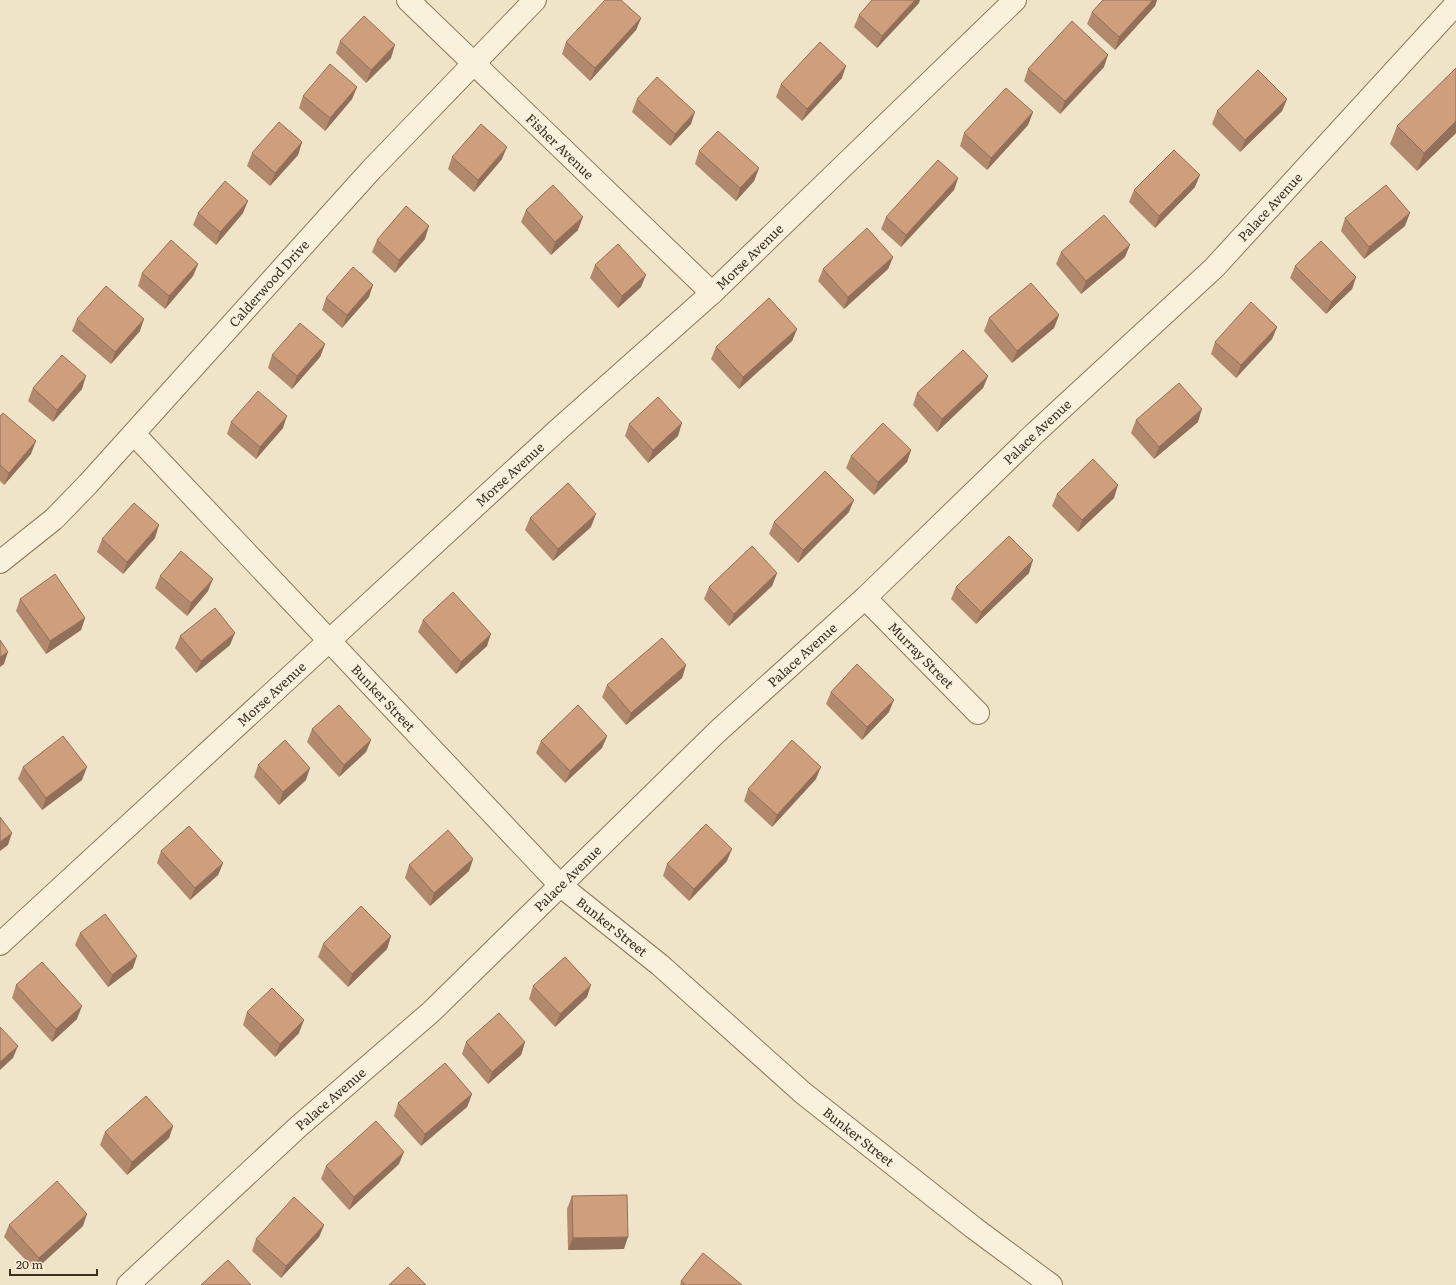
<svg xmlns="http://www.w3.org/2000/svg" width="1456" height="1285" font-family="Literata,serif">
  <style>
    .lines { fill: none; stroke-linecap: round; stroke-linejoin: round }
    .street-casing { stroke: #8d765c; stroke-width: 24 }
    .street { stroke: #faf1dc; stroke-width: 22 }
    .wall { fill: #b2896c }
    .shaded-wall { fill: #916f58 }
    .building { fill: #cf9f7d; stroke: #916f58 }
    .labels { text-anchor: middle; stroke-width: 3; stroke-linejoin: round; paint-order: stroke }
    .street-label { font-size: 13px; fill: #3d2e20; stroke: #f7eed8 }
  </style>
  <rect width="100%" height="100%" fill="#f0e4c8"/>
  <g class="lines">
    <g class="street-casing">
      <g id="street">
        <path id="s1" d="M408 0 712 293"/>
        <path id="s2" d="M134 434 561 886 660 965 803 1093 974 1228 1051 1285"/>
        <path id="s3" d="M0 562 54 519 88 484 371 170 535 0"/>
        <path id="s4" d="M865 598 978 713"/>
        <path id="s5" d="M0 944 560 428 712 293 1015 0"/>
        <path id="s6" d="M128 1285 298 1127 431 1012 717 732 865 598 1035 433 1214 268 1456 4"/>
      </g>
    </g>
    <use href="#street" class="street"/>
  </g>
  <g class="wall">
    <polygon points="1103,0 1157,0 1155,6 1115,50 1087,24 1092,12"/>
    <polygon points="919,3 877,48 854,27 859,15"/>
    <polygon points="641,18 636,30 590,81 562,54 566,42"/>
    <polygon points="340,41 391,58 366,83 336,53"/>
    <polygon points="1104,67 1060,114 1024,81 1028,69"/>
    <polygon points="1456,68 1456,133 1417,171 1390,144 1397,126"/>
    <polygon points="842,78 802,121 776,97 781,84"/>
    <polygon points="357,87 352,99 325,131 299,108 303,96"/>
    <polygon points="637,99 691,124 670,146 632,112"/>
    <polygon points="1287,99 1282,111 1240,152 1212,124 1217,111"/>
    <polygon points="1033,112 1028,125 987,170 960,146 964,133"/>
    <polygon points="302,142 298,155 270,186 247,166 252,153"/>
    <polygon points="699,151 759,168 754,181 736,201 695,164"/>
    <polygon points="452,157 502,159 474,192 448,169"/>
    <polygon points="958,178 954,190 901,247 881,229 886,217"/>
    <polygon points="1195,187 1155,228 1129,202 1134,190"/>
    <polygon points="526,210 578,230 551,255 521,222"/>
    <polygon points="198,213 243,213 216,245 193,225"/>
    <polygon points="1345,218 1405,226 1364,259 1341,231"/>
    <polygon points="425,239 395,273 372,252 377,240"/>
    <polygon points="1061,252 1125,257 1081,294 1056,264"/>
    <polygon points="893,257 888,269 844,309 818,281 823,269"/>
    <polygon points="198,264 193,276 165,309 138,286 142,273"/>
    <polygon points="595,265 641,287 618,308 590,278"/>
    <polygon points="1295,266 1356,277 1352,289 1326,314 1290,278"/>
    <polygon points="369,297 342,328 322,310 326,298"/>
    <polygon points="1059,315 1054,328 1012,363 984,331 989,318"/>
    <polygon points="77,319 140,331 111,364 72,331"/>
    <polygon points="1277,327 1272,339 1236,378 1211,354 1215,342"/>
    <polygon points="797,329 792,341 739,389 711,359 716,347"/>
    <polygon points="325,344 320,357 292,389 268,368 272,355"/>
    <polygon points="988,376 983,388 937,432 913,405 917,393"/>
    <polygon points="33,388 82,389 53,422 28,401"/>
    <polygon points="0,416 31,454 4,485 0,481"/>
    <polygon points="1136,420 1198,422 1154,459 1131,433"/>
    <polygon points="231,422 283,428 256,459 227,434"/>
    <polygon points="629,424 678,436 648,463 625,436"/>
    <polygon points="911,450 907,462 874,495 846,468 851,456"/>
    <polygon points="1057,494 1114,498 1078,532 1052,506"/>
    <polygon points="849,512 798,563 769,534 774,522"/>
    <polygon points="530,518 591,527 553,561 525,530"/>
    <polygon points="155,538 123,574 97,552 102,539"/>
    <polygon points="777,573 772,586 729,626 704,599 709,587"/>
    <polygon points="1029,573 976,624 951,599 956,587"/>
    <polygon points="160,576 208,591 187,616 155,588"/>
    <polygon points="20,599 85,618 81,630 46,654 16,611"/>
    <polygon points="423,620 487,646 456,674 418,632"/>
    <polygon points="180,636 230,645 196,673 175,648"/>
    <polygon points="686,665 682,678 626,725 602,697 607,685"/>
    <polygon points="831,692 889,712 862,740 826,704"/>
    <polygon points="312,729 371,740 366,752 339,777 307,742"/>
    <polygon points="607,736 602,748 565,783 536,753 541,741"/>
    <polygon points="258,765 306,780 279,805 254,777"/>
    <polygon points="23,767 82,780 42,810 18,779"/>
    <polygon points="816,779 772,827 744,801 748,789"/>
    <polygon points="161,851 223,863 218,875 190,900 157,863"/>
    <polygon points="473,859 469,871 430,906 405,878 409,865"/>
    <polygon points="727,861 689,901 663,876 667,864"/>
    <polygon points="80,933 133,968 108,987 75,945"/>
    <polygon points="391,936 387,949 348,987 318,957 323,944"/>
    <polygon points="16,985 77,1019 52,1042 12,998"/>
    <polygon points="533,986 587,997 555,1027 529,999"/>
    <polygon points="247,1012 299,1033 275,1057 243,1025"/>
    <polygon points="466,1042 525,1042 521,1055 488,1084 462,1054"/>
    <polygon points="472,1094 467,1107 421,1146 394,1116 398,1103"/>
    <polygon points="173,1126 169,1138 127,1175 100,1145 105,1132"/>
    <polygon points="399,1164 349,1210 321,1179 326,1166"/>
    <polygon points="572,1196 624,1249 568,1250 567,1209"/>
    <polygon points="9,1225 83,1226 35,1270 4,1237"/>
    <polygon points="324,1225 319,1237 281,1278 252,1251 256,1239"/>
    <polygon points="681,1281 742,1285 680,1285"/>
  </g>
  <g class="shaded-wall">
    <polygon points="915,0 920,0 919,3 877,48 882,36"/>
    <polygon points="1153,0 1157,0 1155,6 1115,50 1119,37"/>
    <polygon points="641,18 636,30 590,81 595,68"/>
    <polygon points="395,45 391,58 366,83 371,70"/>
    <polygon points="1108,55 1104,67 1060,114 1065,101"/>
    <polygon points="846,66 842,78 802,121 807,109"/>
    <polygon points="357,87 352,99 325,131 330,118"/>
    <polygon points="1287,99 1282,111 1240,152 1245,140"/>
    <polygon points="695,112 691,124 670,146 675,134"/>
    <polygon points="1033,112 1028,125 987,170 991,158"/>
    <polygon points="1456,121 1456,133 1417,171 1424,153"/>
    <polygon points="302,142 298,155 270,186 275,173"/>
    <polygon points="507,147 502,159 474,192 478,180"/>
    <polygon points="759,168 754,181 736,201 740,188"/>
    <polygon points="1200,175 1195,187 1155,228 1159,216"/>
    <polygon points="958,178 954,190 901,247 906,235"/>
    <polygon points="248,201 243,213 216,245 220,232"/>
    <polygon points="1410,213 1405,226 1364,259 1369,247"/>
    <polygon points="583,217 578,230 551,255 555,242"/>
    <polygon points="429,226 425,239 395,273 399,260"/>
    <polygon points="1130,245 1125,257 1081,294 1086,281"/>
    <polygon points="893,257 888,269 844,309 848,297"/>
    <polygon points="198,264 193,276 165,309 169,296"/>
    <polygon points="646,275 641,287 618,308 622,296"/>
    <polygon points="1356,277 1352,289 1326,314 1331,302"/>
    <polygon points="373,285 369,297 342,328 347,315"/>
    <polygon points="1059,315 1054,328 1012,363 1017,351"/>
    <polygon points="144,319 140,331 111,364 115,352"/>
    <polygon points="1277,327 1272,339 1236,378 1241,365"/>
    <polygon points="797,329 792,341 739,389 743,377"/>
    <polygon points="325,344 320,357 292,389 297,376"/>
    <polygon points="86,376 82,389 53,422 57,410"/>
    <polygon points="988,376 983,388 937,432 942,419"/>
    <polygon points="1202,409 1198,422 1154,459 1159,447"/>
    <polygon points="287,416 283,428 256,459 260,447"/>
    <polygon points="682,423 678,436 648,463 653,450"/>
    <polygon points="36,441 31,454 4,485 9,473"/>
    <polygon points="911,450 907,462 874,495 878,482"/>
    <polygon points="1118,485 1114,498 1078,532 1082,520"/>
    <polygon points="854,500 849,512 798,563 803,550"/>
    <polygon points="596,514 591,527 553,561 558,549"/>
    <polygon points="159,525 155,538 123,574 127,562"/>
    <polygon points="1033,560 1029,573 976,624 981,612"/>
    <polygon points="777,573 772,586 729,626 734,614"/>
    <polygon points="213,579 208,591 187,616 191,603"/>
    <polygon points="85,618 81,630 46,654 50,641"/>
    <polygon points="235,633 230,645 196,673 201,661"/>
    <polygon points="491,634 487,646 456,674 461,662"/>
    <polygon points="8,652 4,664 0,667 0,657"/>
    <polygon points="686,665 682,678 626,725 631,713"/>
    <polygon points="894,700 889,712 862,740 867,727"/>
    <polygon points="607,736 602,748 565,783 570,771"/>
    <polygon points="371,740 366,752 339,777 344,765"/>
    <polygon points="87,767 82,780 42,810 46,798"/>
    <polygon points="821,767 816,779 772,827 777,815"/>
    <polygon points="310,768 306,780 279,805 283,792"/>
    <polygon points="12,833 8,845 0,851 0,842"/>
    <polygon points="732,849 727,861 689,901 694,889"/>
    <polygon points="473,859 469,871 430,906 434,893"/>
    <polygon points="223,863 218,875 190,900 195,888"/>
    <polygon points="391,936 387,949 348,987 352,974"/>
    <polygon points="137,956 133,968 108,987 112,975"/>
    <polygon points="591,985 587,997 555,1027 560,1014"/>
    <polygon points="82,1006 77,1019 52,1042 56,1029"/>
    <polygon points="304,1020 299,1033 275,1057 280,1044"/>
    <polygon points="525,1042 521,1055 488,1084 492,1072"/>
    <polygon points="18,1046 13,1058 0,1070 0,1062"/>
    <polygon points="472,1094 467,1107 421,1146 425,1134"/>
    <polygon points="173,1126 169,1138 127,1175 132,1162"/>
    <polygon points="404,1152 399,1164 349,1210 354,1197"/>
    <polygon points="87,1214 83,1226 35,1270 39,1258"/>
    <polygon points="324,1225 319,1237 281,1278 286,1266"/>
    <polygon points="628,1237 624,1249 568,1250 573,1238"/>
  </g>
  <g class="building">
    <polygon points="605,0 621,0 641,18 595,68 566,42"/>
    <polygon points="872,0 915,0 882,36 859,15"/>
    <polygon points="1103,0 1153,0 1119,37 1092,12"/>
    <polygon points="364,16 395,45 371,70 340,41"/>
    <polygon points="1072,21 1108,55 1065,101 1028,69"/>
    <polygon points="820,42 846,66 807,109 781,84"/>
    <polygon points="330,64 357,87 330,118 303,96"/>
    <polygon points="1456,68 1456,121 1424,153 1397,126"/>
    <polygon points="1258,70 1287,99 1245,140 1217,111"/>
    <polygon points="657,77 695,112 675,134 637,99"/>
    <polygon points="1006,88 1033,112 991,158 964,133"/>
    <polygon points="279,122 302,142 275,173 252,153"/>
    <polygon points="481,124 507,147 478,180 452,157"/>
    <polygon points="718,131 759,168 740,188 699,151"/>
    <polygon points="1174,150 1200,175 1159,216 1134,190"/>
    <polygon points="938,160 958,178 906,235 886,217"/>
    <polygon points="225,181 248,201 220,232 198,213"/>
    <polygon points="553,185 583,217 555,242 526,210"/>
    <polygon points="1386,185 1410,213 1369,247 1345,218"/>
    <polygon points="406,206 429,226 399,260 377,240"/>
    <polygon points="1104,215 1130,245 1086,281 1061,252"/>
    <polygon points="867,228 893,257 848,297 823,269"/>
    <polygon points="171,240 198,264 169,296 142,273"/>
    <polygon points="1321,241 1356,277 1331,302 1295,266"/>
    <polygon points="618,244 646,275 622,296 595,265"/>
    <polygon points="353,267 373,285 347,315 326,298"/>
    <polygon points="1031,283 1059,315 1017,351 989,318"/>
    <polygon points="106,286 144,319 115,352 77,319"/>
    <polygon points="769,298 797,329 743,377 716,347"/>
    <polygon points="1251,302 1277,327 1241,365 1215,342"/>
    <polygon points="300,323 325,344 297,376 272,355"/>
    <polygon points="963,350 988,376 942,419 917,393"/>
    <polygon points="62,355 86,376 57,410 33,388"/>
    <polygon points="1179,383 1202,409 1159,447 1136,420"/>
    <polygon points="258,391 287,416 260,447 231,422"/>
    <polygon points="658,397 682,423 653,450 629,424"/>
    <polygon points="3,413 36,441 9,473 0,465 0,416"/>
    <polygon points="883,423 911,450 878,482 851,456"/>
    <polygon points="1093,459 1118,485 1082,520 1057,494"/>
    <polygon points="825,471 854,500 803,550 774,522"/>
    <polygon points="568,483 596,514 558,549 530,518"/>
    <polygon points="134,503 159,525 127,562 102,539"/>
    <polygon points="1009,536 1033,560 981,612 956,587"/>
    <polygon points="752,546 777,573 734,614 709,587"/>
    <polygon points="181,551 213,579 191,603 160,576"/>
    <polygon points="55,574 85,618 50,641 20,599"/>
    <polygon points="453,592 491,634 461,662 423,620"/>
    <polygon points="215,608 235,633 201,661 180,636"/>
    <polygon points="662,638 686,665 631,713 607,685"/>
    <polygon points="0,640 8,652 0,657"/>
    <polygon points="857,664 894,700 867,727 831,692"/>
    <polygon points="339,705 371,740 344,765 312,729"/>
    <polygon points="578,705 607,736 570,771 541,741"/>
    <polygon points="63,736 87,767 46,798 23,767"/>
    <polygon points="285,740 310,768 283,792 258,765"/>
    <polygon points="792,740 821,767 777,815 748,789"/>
    <polygon points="0,817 12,833 0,842"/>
    <polygon points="706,824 732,849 694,889 667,864"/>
    <polygon points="189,826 223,863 195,888 161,851"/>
    <polygon points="448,830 473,859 434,893 409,865"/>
    <polygon points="361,906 391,936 352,974 323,944"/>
    <polygon points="105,914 137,956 112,975 80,933"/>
    <polygon points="565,957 591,985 560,1014 533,986"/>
    <polygon points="42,962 82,1006 56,1029 16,985"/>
    <polygon points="272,988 304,1020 280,1044 247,1012"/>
    <polygon points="499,1013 525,1042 492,1072 466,1042"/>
    <polygon points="0,1027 18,1046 0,1062"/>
    <polygon points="445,1063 472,1094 425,1134 398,1103"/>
    <polygon points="146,1096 173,1126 132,1162 105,1132"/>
    <polygon points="376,1121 404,1152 354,1197 326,1166"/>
    <polygon points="57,1181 87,1214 39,1258 9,1225"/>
    <polygon points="627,1195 628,1237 573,1238 572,1196"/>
    <polygon points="294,1197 324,1225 286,1266 256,1239"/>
    <polygon points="703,1253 742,1285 686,1285 681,1281"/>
    <polygon points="228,1260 251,1285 201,1285"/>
    <polygon points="408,1267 426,1285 389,1285"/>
  </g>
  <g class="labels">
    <g class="street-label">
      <text dy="5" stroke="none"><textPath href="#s1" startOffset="211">Fisher Avenue</textPath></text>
      <text dy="5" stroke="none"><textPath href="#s6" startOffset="1571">Palace Avenue</textPath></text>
      <text dy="5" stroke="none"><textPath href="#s5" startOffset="1017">Morse Avenue</textPath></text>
      <text dy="5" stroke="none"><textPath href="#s3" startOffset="388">Calderwood Drive</textPath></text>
      <text dy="5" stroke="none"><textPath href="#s6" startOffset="1247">Palace Avenue</textPath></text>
      <text dy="5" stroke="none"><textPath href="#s5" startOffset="693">Morse Avenue</textPath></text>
      <text dy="5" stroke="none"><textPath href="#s6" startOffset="923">Palace Avenue</textPath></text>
      <text dy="5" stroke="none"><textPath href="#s4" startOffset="80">Murray Street</textPath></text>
      <text dy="5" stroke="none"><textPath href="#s5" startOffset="369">Morse Avenue</textPath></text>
      <text dy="5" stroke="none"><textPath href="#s2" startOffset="363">Bunker Street</textPath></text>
      <text dy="5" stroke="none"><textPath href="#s6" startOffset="599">Palace Avenue</textPath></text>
      <text dy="5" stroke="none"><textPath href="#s2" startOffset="687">Bunker Street</textPath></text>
      <text dy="5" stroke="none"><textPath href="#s6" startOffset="275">Palace Avenue</textPath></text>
      <text dy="5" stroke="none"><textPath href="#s2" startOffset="1011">Bunker Street</textPath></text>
    </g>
  </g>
  <path d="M10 1269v6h87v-6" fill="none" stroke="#3d2e20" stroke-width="2"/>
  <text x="16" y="1269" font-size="12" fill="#3d2e20" stroke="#f7eed8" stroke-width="3" paint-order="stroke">20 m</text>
</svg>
